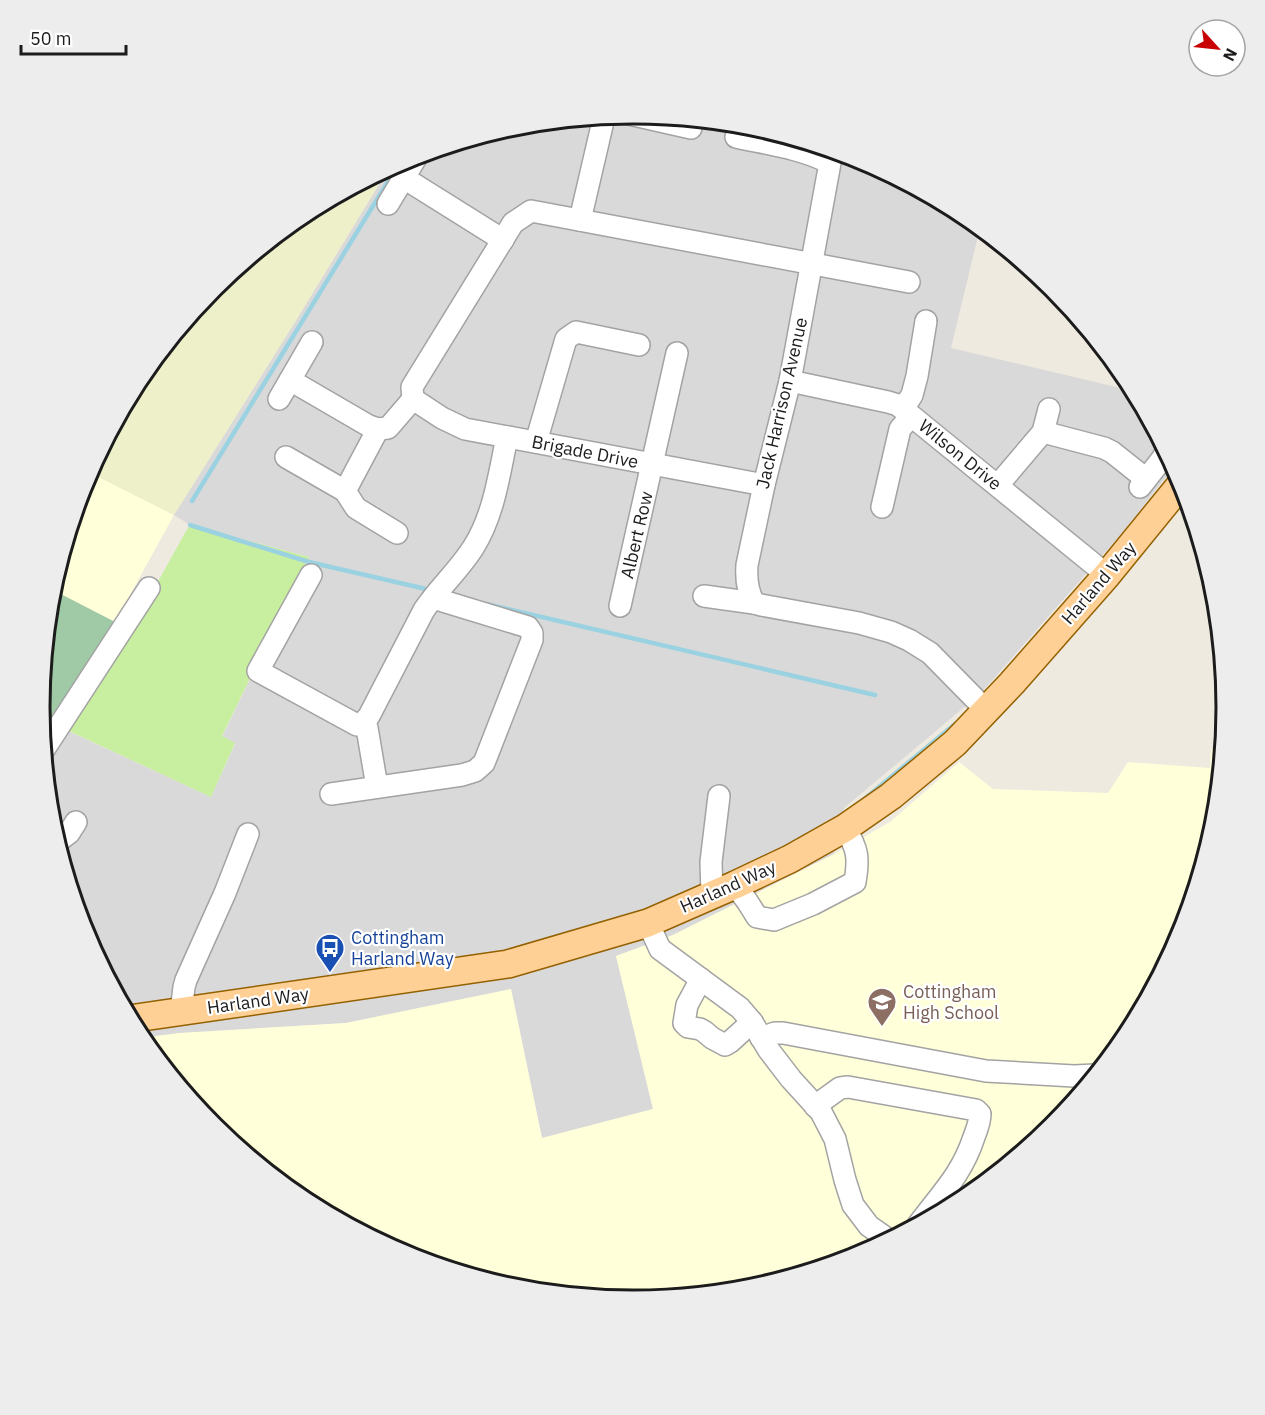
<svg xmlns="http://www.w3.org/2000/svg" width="1265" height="1415" font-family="'IBM Plex Sans',sans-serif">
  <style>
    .residential { fill: #dad9d9 }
    .education { fill: #ffffd9 }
    .farmland { fill: #eef0c9 }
    .grass { fill: #c8ef9f }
    .cemetery { fill: #9fcaa5 }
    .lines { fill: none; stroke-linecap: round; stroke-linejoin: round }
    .stream { stroke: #9bd2e1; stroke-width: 4.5 }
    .minor-casing { stroke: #a3a3a3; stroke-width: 24 }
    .major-casing { stroke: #946100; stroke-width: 30 }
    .minor { stroke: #fff; stroke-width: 21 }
    .major { stroke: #ffd095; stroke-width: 27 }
    .labels { text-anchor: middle; stroke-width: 4.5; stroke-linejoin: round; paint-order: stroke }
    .street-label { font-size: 18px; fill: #1c1c1c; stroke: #fff }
    .transit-label { font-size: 18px; fill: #164399; stroke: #fff; text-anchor: start }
    .education-label { font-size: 18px; fill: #785e54; stroke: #fff; text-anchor: start }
    .rim { fill: none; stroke: #1c1c1c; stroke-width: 3 }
  </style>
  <rect width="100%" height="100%" fill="#efeae0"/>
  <polygon class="residential" points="633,114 749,125 860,159 963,214 980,228 951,348 1133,391 1174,467 1121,534 980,694 844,808 834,854 673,935 616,956 653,1109 542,1138 511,989 346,1023 180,1033 140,1038 84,934 50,823 42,738 51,723 211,797 235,744 222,737 309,557 190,525 174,515 295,322 389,168 406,159 517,125"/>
  <g class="education">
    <polygon points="89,472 174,515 115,622 51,589 84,480"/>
    <polygon points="1211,749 1222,750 1215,824 1181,935 1126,1038 1052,1127 962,1201 859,1256 748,1290 632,1301 516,1290 405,1256 302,1201 213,1127 140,1038 180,1033 346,1023 511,989 542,1138 653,1109 616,956 673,935 834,854 890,822 959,762 993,789 1108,793 1128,762 1210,768"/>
  </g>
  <polygon class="farmland" points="389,168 295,322 174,515 89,472 139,377 213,288 303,214"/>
  <polygon class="grass" points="190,525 309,557 222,736 235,743 211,797 67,730 155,587 185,533"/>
  <polygon class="cemetery" points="51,589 115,622 42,738 39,707"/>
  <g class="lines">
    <g class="stream">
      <polyline points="192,501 400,162"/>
      <polyline points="190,525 309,562 426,589"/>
      <polyline points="486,604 875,695"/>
      <polyline points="45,764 49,756"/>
      <polyline points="862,801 955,724"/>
    </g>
    <g class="minor-casing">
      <g id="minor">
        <polyline points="629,114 691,128"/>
        <path d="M736 137C767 144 801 148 830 163L790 381 764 485 747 565C746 579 747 591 754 603L761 605 859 623 891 632 909 640 930 653 986 710"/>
        <polyline points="404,178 503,240"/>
        <polyline points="388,204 417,156"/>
        <polyline points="580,220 604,117"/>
        <polyline points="290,380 369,426 378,429 388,428 413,399"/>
        <polyline points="790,381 888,402 898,405 1107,575"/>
        <polyline points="279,399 312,342"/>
        <polyline points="413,399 412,387 513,223 531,211 909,282"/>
        <polyline points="413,399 442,418 465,429 764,485"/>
        <polyline points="903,409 912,395 917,376 926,321"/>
        <polyline points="378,429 345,491 356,508 397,533"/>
        <polyline points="1043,432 1104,448 1112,452 1146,479"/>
        <polyline points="536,442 566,339 576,332 639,345"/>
        <polyline points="286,457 345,491"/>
        <polyline points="998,485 1043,432 1049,409"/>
        <polyline points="1140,487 1162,459 1166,452"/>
        <polyline points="882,507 900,429 911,416"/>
        <path d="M311 575 258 671 357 725H361L369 716 424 610C439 588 459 570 473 548 494 515 499 475 507 437"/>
        <polyline points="704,596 754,603"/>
        <polyline points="620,606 677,353"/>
        <polyline points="364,722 367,728 377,787"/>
        <polyline points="43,751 149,588"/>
        <polyline points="331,794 462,775 475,771 484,763 532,640 532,633 528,627 433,598"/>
        <polyline points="56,843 69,833 76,822"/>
        <path d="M735 885 747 901 757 917 774 920 813 904 855 882C859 858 858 849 845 828"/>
        <polyline points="712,895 711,862 719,796"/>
        <polyline points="648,923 660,949 740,1008 752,1022 768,1049 791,1079 821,1112 835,1139 845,1180 853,1205 869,1226 889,1240"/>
        <polyline points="701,979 687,1005 684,1023 688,1027 700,1029 705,1032 712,1038 725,1045 730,1042 752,1022"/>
        <polyline points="181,1012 184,987 186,980 225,893 248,834"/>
        <polyline points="761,1038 775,1033 783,1033 986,1071 1074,1076 1095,1075"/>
        <path d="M815 1106 840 1088 848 1087 976 1110 980 1114C980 1122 977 1129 974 1137 962 1174 941 1194 918 1225"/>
      </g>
    </g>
    <g class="major-casing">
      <polyline id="major" points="129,1019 508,964 648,923 735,885 790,859 845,828 891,796 955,743 1012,683 1107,575 1182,483"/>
    </g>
    <use href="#minor" class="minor"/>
    <use href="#major" class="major"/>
  </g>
  <defs>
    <g id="bus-pin" transform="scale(1.5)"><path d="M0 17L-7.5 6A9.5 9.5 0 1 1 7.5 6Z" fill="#1a4fb4" stroke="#fff"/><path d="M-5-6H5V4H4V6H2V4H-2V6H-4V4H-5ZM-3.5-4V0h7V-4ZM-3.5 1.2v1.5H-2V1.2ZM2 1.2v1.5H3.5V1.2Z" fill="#fff"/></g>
    <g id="school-pin" transform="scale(1.5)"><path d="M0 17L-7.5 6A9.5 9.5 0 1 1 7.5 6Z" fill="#8d6e63" stroke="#fff"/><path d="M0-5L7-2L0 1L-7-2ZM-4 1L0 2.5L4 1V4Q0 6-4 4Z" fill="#fff"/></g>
  </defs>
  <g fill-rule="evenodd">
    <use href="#bus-pin" x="330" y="948"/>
    <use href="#school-pin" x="882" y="1002"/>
  </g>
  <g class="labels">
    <g class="street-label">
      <text transform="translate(782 403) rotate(-77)" y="6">Jack Harrison Avenue</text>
      <text transform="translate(585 452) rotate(11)" y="6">Brigade Drive</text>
      <text transform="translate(960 455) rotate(39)" y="6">Wilson Drive</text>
      <text transform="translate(637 535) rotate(-77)" y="6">Albert Row</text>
      <text transform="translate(1099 583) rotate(-49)" y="6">Harland Way</text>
      <text transform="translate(728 887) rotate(-24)" y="6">Harland Way</text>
      <text transform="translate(258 1001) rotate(-8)" y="6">Harland Way</text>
    </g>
    <g class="transit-label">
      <text x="351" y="944">Cottingham<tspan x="351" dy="21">Harland Way</tspan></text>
    </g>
    <g class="education-label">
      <text x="903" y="998">Cottingham<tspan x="903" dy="21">High School</tspan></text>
    </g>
  </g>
  <path d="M0 0H1265V1415H0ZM50 707a583 583 0 1 1 1166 0a583 583 0 1 1-1166 0Z" fill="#ededed" fill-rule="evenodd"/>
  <path class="rim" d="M50 707a583 583 0 1 1 1166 0a583 583 0 1 1-1166 0Z"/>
  <g transform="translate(1217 48) rotate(117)"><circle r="28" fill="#ffffff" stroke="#a4a4a4" stroke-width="1.5"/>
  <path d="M0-4.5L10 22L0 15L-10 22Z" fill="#c80002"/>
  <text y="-9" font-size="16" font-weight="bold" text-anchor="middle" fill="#1c1c1c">N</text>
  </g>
  <path d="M21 45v9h105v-9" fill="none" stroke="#1c1c1c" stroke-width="3"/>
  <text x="30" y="45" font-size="18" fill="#1c1c1c" stroke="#ffffff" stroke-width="4.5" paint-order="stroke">50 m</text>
</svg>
